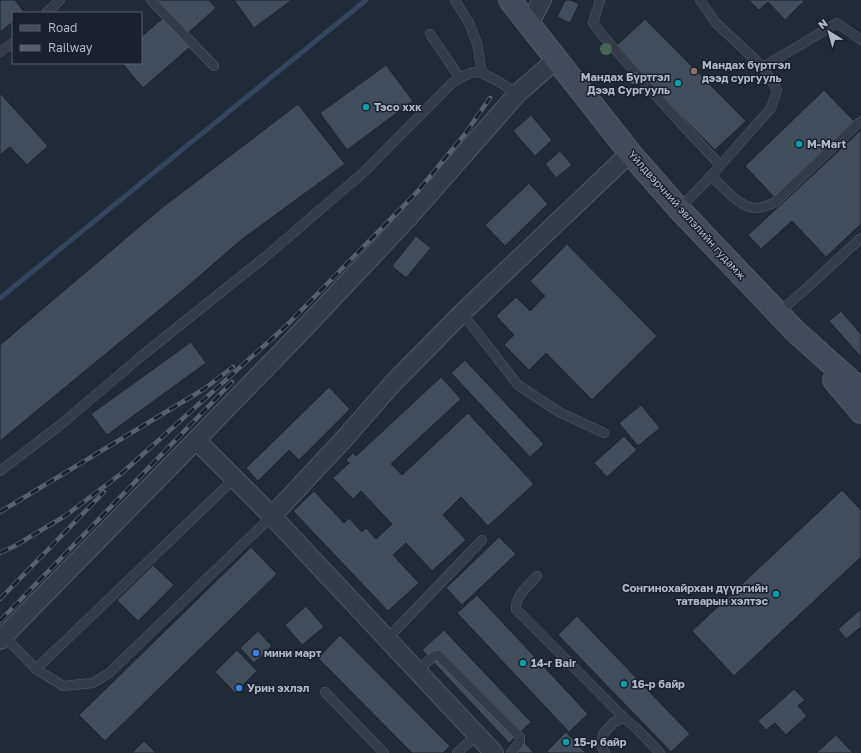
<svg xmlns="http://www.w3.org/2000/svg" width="861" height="753" font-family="'Golos Text',sans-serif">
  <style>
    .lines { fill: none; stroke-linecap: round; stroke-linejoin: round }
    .stream { stroke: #35455e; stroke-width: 5 }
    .building { fill: #424d5c; stroke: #1c232e }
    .lane-casing { stroke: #525a65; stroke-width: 10 }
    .street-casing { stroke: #525a65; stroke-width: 20 }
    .secondary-casing { stroke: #525a65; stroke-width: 24 }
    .lane { stroke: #343c48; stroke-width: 9 }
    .street { stroke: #343c48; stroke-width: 18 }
    .secondary { stroke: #434b5b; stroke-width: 22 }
    .rail-casing { stroke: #56606f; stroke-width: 4.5 }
    .rail { stroke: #1a212c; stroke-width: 3; stroke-dasharray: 9; stroke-linecap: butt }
    .tree { fill: #486457 }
    .education-dot { fill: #8d6e63; stroke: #1a212c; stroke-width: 1.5 }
    .culture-dot { fill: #0f9aa8; stroke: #1a212c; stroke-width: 1.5 }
    .shop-dot { fill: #3f7fe0; stroke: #1a212c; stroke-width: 1.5 }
    .labels { text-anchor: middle; stroke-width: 3; stroke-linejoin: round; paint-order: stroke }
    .poi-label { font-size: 11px; font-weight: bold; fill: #afb7c4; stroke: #1a212c; text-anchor: start }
    .street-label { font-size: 11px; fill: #afb7c4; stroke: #1a212c }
  </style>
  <rect width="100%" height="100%" fill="#212a37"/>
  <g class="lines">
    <polyline class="stream" points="0,298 366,0"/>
  </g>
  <g class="building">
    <polygon points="0,0 15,0 25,13 13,13 13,22 0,32"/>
    <polygon points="155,0 209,0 216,8 187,34"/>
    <polygon points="234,0 292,0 254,28"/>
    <polygon points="565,0 571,0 579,4 570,23 557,17"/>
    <polygon points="749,0 805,0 785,20 768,2 759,10"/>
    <polygon points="163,18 190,47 143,88 122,63 141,63 141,37"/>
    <polygon points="645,19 746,121 715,150 650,85 616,46"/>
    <polygon points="386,65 413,101 347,150 320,113"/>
    <polygon points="824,90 854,121 774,197 745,166"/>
    <polygon points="0,93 48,146 27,165 10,147 0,155"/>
    <polygon points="298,104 345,164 241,240 181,292 0,441 0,345 159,210"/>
    <polygon points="531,115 552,140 535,156 513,131"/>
    <polygon points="861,130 861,224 826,257 792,221 761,249 748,235"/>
    <polygon points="560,151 572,165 556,178 545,164"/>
    <polygon points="529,183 548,204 505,246 485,225"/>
    <polygon points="416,236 431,248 406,278 392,266"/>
    <polygon points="567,244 657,336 592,400 546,353 529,370 504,345 514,335 496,316 516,297 530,311 545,296 530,281"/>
    <polygon points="841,311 861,334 861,357 829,321"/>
    <polygon points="191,342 206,363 107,435 91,414"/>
    <polygon points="465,360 544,444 530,457 451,373"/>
    <polygon points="441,377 461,399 391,464 402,475 468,413 534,484 488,526 461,497 443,515 466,540 432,571 406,543 393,555 419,583 388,611 293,511 314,491 344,523 349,518 362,532 366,528 376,539 392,524 361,491 353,499 333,478 349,463 346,460 353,453 356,456"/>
    <polygon points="329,387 350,409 299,460 289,450 258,481 246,468"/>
    <polygon points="641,405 660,428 638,446 619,423"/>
    <polygon points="624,436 637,450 607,477 594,463"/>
    <polygon points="842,490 861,510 861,557 734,676 692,631"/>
    <polygon points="499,537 516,554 462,605 446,588"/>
    <polygon points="251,547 277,574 105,741 79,715"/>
    <polygon points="153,565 174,585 138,621 117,600"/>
    <polygon points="477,595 588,714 569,732 457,613"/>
    <polygon points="306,606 324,627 302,645 285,625"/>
    <polygon points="860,610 861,611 861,627 846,639 838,629"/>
    <polygon points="577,616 690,734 671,752 558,635"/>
    <polygon points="444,630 531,722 509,743 422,650"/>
    <polygon points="258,631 272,646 254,663 240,648"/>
    <polygon points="340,635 450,746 443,753 412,753 318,658"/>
    <polygon points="237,650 257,671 235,693 215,672"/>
    <polygon points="794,689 805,700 798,706 807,716 786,735 775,723 766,730 758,721"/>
    <polygon points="566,732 586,753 549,753 547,751"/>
    <polygon points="836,735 853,753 816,753"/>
    <polygon points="144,741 156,753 132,753"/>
    <polygon points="524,742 534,753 514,753"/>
  </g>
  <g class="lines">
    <g class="lane-casing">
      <g id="lane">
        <polyline points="151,0 214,66"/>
        <polyline points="455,0 469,23 477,43 482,73"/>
        <polyline points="600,0 593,23 603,36 676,118 720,165"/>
        <polyline points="46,13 60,0"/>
        <polyline points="430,34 460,78"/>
        <polyline points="0,52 13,43"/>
        <polyline points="763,67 837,23 861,40"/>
        <path d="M711 176C722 186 741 209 756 208 762 208 769 205 774 203L861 121"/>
        <polyline points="679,209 711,176 771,108 777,90 763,67 716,23 700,0"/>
        <polyline points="462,313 518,385 559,412 604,433"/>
        <polyline points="778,313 809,286 861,238"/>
        <path d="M0 471 59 426 144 354 264 258 365 171 452 83C459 79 467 73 475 72 486 72 508 88 518 93"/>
        <path d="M537 576C529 585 515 596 516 609L624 718"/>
        <polyline points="4,636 36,669 63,686 93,683 109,673 272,516"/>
        <polyline points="387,639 482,540"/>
        <polyline points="36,669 234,479"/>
        <polyline points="417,671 434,656 438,655 520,737 520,742 511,753"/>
        <polyline points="325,692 384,753"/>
        <polyline points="457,753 477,735"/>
        <polyline points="605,753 601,745 603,734 614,722 624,718 636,728 660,753"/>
      </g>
    </g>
    <g class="street-casing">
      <g id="street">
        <polyline points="529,24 542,0"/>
        <polyline points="196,440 272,516 494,753"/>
        <polyline points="272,516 344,439 394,382 462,313 630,153"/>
        <polyline points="0,640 196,440 296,337 409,217 518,93 557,59"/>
      </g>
    </g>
    <g class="secondary-casing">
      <g id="secondary">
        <polyline points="510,0 630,153 679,209 796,332 861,390"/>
        <polyline points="834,380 861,412"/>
      </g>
    </g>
    <use href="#lane" class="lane"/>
    <use href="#street" class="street"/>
    <use href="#secondary" class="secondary"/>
    <g class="rail-casing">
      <g id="rail">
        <polyline points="0,512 204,389 233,367"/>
        <polyline points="0,553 13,547 65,516 122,473 285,327 418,191 465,134 490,98"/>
        <polyline points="0,599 104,492"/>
        <polyline points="0,621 232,382"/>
      </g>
    </g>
    <use href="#rail" class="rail"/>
  </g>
  <g class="tree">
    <circle cx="606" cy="49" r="6"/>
    <circle cx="634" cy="78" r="6"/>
  </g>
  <circle class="education-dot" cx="694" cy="71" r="4"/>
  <g class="culture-dot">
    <circle cx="678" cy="83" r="4"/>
    <circle cx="366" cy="107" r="4"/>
    <circle cx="799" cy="144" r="4"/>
    <circle cx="776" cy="594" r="4"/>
    <circle cx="523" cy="663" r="4"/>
    <circle cx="624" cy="684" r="4"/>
    <circle cx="566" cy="742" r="4"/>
  </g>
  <g class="shop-dot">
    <circle cx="256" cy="653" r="4"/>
    <circle cx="239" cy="688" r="4"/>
  </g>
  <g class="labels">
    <g class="poi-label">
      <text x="702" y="69">Мандах бүртгэл<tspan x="702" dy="13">дээд сургууль</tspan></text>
      <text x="670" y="81" text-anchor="end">Мандах Бүртгэл<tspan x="670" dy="13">Дээд Сургууль</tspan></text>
      <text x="374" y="111">Тэсо ххк</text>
      <text x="807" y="148">M-Mart</text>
      <text x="768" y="592" text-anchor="end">Сонгинохайрхан дүүргийн<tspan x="768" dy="13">татварын хэлтэс</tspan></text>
      <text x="264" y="657">мини март</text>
      <text x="531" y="667">14-r Bair</text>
      <text x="632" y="688">16-р байр</text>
      <text x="247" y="692">Урин эхлэл</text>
      <text x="574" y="746">15-р байр</text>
    </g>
    <g class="street-label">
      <text transform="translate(687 215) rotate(48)" y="4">Үйлдвэрчний эвлэлийн гудамж</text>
    </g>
  </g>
  <rect x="12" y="12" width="130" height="52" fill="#1a212c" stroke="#565d69"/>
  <rect x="20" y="25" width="20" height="6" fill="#434b5b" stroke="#565d69"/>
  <text x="48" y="32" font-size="12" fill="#afb7c4">Road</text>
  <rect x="20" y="45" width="20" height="6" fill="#56606f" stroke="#565d69"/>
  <text x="48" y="52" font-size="12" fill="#afb7c4">Railway</text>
  <g transform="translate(829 32) rotate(323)" stroke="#1a212c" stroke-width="3" paint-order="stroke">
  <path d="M0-3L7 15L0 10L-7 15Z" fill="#afb7c4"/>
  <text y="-6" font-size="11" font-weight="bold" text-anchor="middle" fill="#afb7c4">N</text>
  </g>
</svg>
